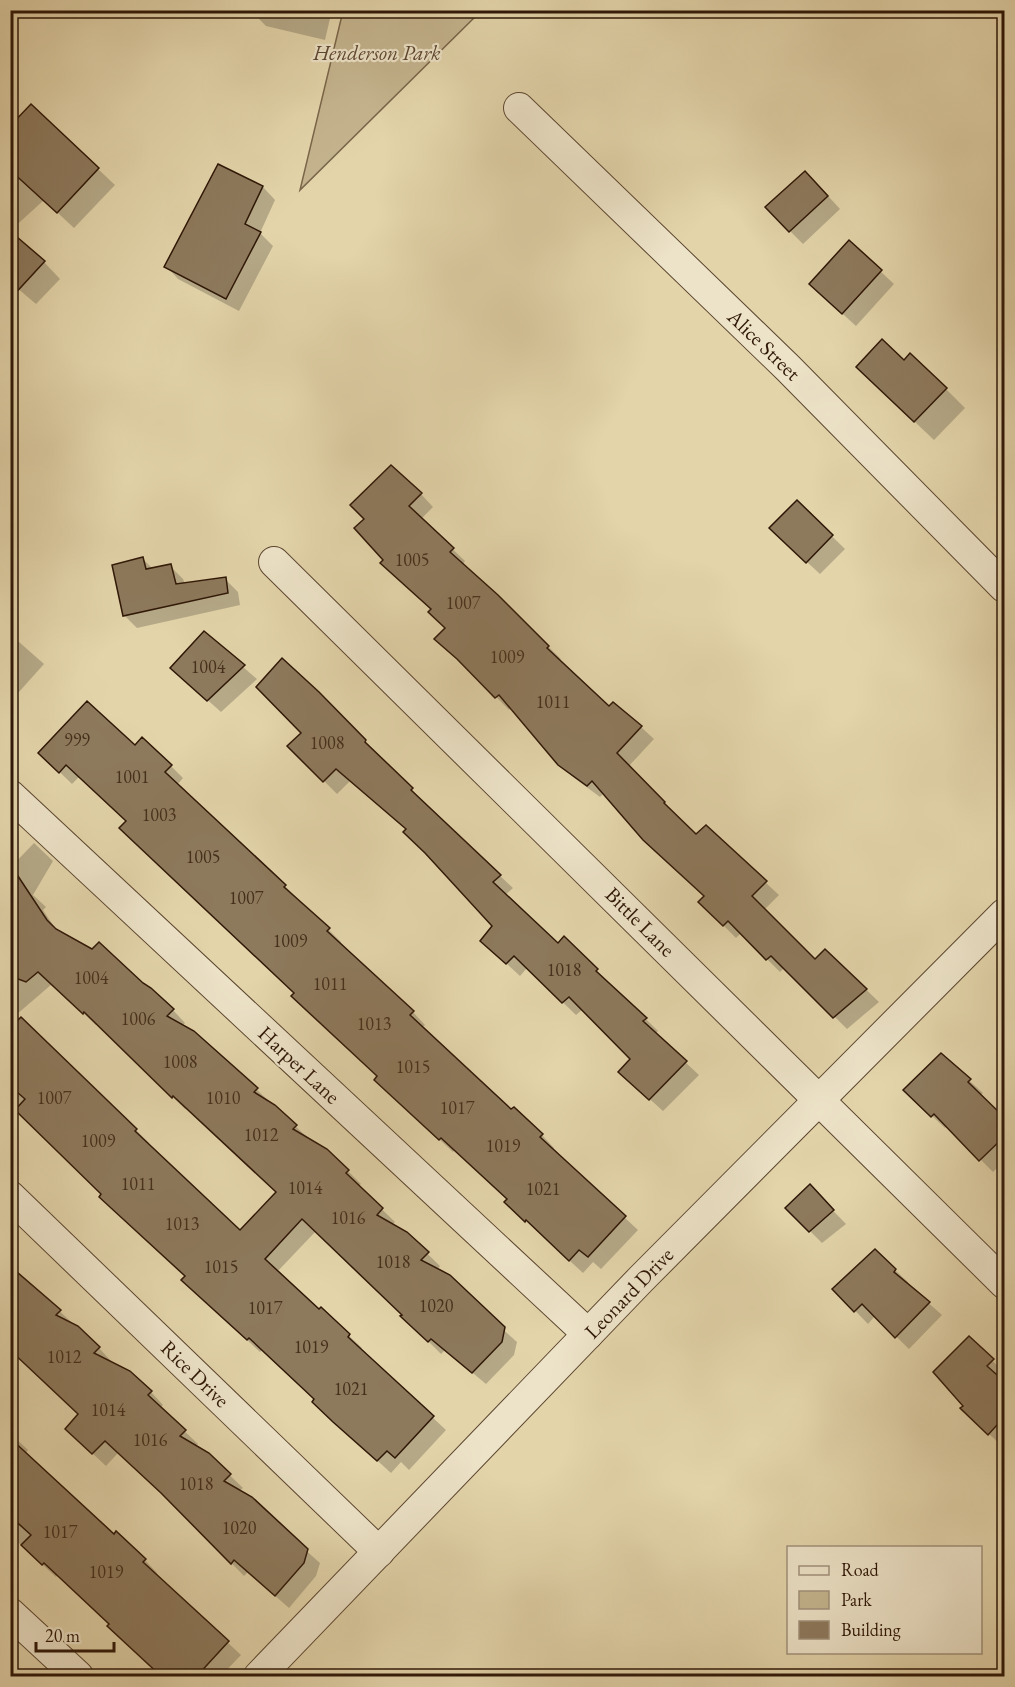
<svg xmlns="http://www.w3.org/2000/svg" width="1015" height="1687" font-family="'EB Garamond',serif">
  <style>
    .green { fill: #c4b48e; stroke: #7a664a; stroke-width: 1.5 }
    .shadow { fill: #0003; fill-rule: evenodd }
    .building { fill: #8d795c; stroke: #2f1707; stroke-width: 1.5 }
    .lines { fill: none; stroke-linecap: round; stroke-linejoin: round }
    .minor-casing { stroke: #5c4630; stroke-width: 32 }
    .minor { stroke: #ede3c8; stroke-width: 30 }
    .labels { text-anchor: middle; stroke-width: 4.5; stroke-linejoin: round; paint-order: stroke }
    .number-label { font-size: 18px; fill: #46301c }
    .park-label { font-size: 21px; font-style: italic; fill: #5c4630; stroke: #ede3c8 }
    .street-label { font-size: 21px; fill: #2f1707; stroke: #ede3c8 }
  </style>
  <rect width="100%" height="100%" fill="#e3d4aa"/>
  <filter id="stains"><feTurbulence type="fractalNoise" baseFrequency=".00333" numOctaves="4"/><feColorMatrix values="0 0 0 0 .2 0 0 0 0 .09 0 0 0 0 .02 0 0 0 .5 -.17"/></filter>
  <radialGradient id="worn" r=".72"><stop offset=".6" stop-color="#630" stop-opacity="0"/><stop offset="1" stop-color="#630" stop-opacity=".3"/></radialGradient>
  <polygon class="green" points="343,11 481,11 300,190"/>
  <g class="shadow">
    <polygon points="253,10 332,10 325,40 266,26 253,13"/>
    <polygon points="31,106 115,185 74,228 44,200 10,231 10,128"/>
    <polygon points="818,185 840,209 803,244 790,231"/>
    <polygon points="263,187 275,200 260,233 273,246 239,311 178,279 166,266"/>
    <polygon points="849,242 894,284 856,326 823,296"/>
    <polygon points="44,262 60,279 36,304 10,282"/>
    <polygon points="904,362 946,389 965,408 934,440 877,386"/>
    <polygon points="421,494 433,507 421,519 465,561 462,565 497,596 561,659 559,661 610,708 641,727 654,739 628,767 696,836 706,827 779,895 764,910 815,961 826,951 879,1002 847,1029 785,967 780,972 741,933 736,938 713,915 706,897 604,793 600,797 573,777 560,764 511,707 509,710 469,669 447,628 356,528"/>
    <polygon points="797,502 845,549 820,574 784,541"/>
    <polygon points="142,558 153,569 170,566 183,579 185,584 225,579 238,592 240,605 137,628 124,615"/>
    <polygon points="204,633 257,679 221,712 185,680"/>
    <polygon points="10,634 44,664 10,702"/>
    <polygon points="332,706 377,755 424,802 423,803 513,888 505,895 558,945 564,938 658,1031 655,1034 699,1075 663,1111 633,1084 632,1059 583,1009 576,1015 527,968 520,976 482,941 494,926 405,832 407,830 350,781 337,794 289,746"/>
    <polygon points="135,747 171,766 183,778 177,785 285,886 341,942 339,944 413,1012 425,1025 422,1028 511,1111 542,1135 554,1148 552,1150 638,1230 601,1269 593,1262 583,1273 519,1214 508,1199 455,1149 453,1152 388,1092 379,1076 128,821 80,776 72,784 40,753"/>
    <path d="M34 843 53 861 33 895 46 907 43 910 57 931 173 1010 185 1023 182 1026 235 1069 309 1139 348 1171 361 1184 358 1186 395 1222 392 1225 406 1233 440 1266 437 1270 517 1342 514 1355 486 1384 445 1350 441 1354 403 1316 404 1315 316 1231 277 1272 319 1311 321 1309 362 1348 360 1350 446 1430 409 1470 401 1462 391 1473 326 1414 316 1400 262 1350 260 1352 196 1293 186 1277 61 1153 10 1105V868ZM52 984 96 1025 98 1024 185 1109 187 1107 278 1192 241 1232 147 1145 149 1143 92 1086 16 1015Z"/>
    <polygon points="941,1055 983,1093 979,1096 1004,1121 1004,1161 993,1172 947,1126 945,1128 918,1103"/>
    <polygon points="810,1187 846,1224 822,1243 787,1208"/>
    <polygon points="895,1270 908,1282 907,1284 942,1315 909,1349 875,1316 868,1324 834,1289"/>
    <polygon points="38,1291 99,1348 111,1361 110,1362 129,1372 151,1392 163,1405 160,1408 198,1444 195,1447 208,1454 243,1488 239,1491 320,1563 316,1576 289,1608 248,1572 244,1576 173,1503 118,1453 106,1466 79,1441 80,1415"/>
    <polygon points="969,1338 1004,1372 999,1379 1004,1384 1004,1443 1002,1446 975,1421 965,1406"/>
    <polygon points="10,1433 28,1450 25,1454 114,1536 145,1560 157,1573 155,1575 241,1655 221,1676 162,1676 111,1624 58,1574 56,1577 10,1535"/>
  </g>
  <g class="building">
    <polygon points="31,104 99,168 57,213 10,170 10,126"/>
    <polygon points="218,164 263,186 245,224 261,232 226,299 164,267"/>
    <polygon points="805,171 828,196 789,232 765,207"/>
    <polygon points="10,231 45,261 10,299"/>
    <polygon points="849,240 882,270 842,314 809,284"/>
    <polygon points="882,339 904,360 910,353 947,388 914,422 856,367"/>
    <polygon points="391,465 422,493 409,506 454,548 450,552 498,595 549,646 547,648 609,706 613,702 642,726 617,753 665,802 664,803 696,834 706,825 767,881 752,896 815,959 825,949 867,989 833,1018 771,956 766,960 728,921 723,926 698,902 704,896 643,840 592,781 587,786 558,765 499,695 495,698 457,659 434,639 445,628 428,612 431,609 380,563 383,560 354,528 364,519 350,505"/>
    <polygon points="797,500 833,535 806,563 769,528"/>
    <polygon points="143,557 146,569 171,564 176,584 226,577 228,593 123,616 112,565"/>
    <polygon points="204,631 245,665 207,701 170,668"/>
    <polygon points="282,658 319,692 366,740 365,742 413,788 411,790 501,875 493,882 558,943 564,936 598,969 596,971 647,1018 643,1021 687,1061 649,1100 618,1072 630,1059 569,997 562,1003 514,956 506,964 480,941 492,926 425,853 403,832 406,829 336,769 323,782 287,746 301,733 256,687"/>
    <polygon points="87,701 135,745 142,737 172,765 165,772 286,885 284,887 330,928 327,931 414,1011 410,1015 511,1109 514,1107 543,1134 540,1137 626,1216 588,1257 579,1250 569,1261 526,1220 525,1222 504,1202 507,1199 441,1138 439,1140 374,1080 377,1076 291,996 294,993 119,828 126,821 66,765 59,773 38,753"/>
    <polygon points="10,864 47,920 56,929 92,949 99,942 143,983 151,988 174,1009 167,1016 194,1031 258,1088 254,1092 275,1105 297,1125 293,1129 327,1149 349,1170 346,1173 383,1208 377,1215 407,1232 429,1252 421,1260 450,1275 505,1327 502,1342 472,1373 431,1339 428,1342 400,1316 402,1315 302,1219 265,1259 319,1309 321,1307 350,1334 348,1337 434,1416 395,1458 387,1451 377,1461 333,1422 312,1402 314,1399 249,1338 247,1340 181,1280 185,1276 99,1197 101,1194 15,1110 25,1099 10,1086 10,1028 21,1017 137,1129 135,1131 240,1230 276,1192 173,1096 172,1098 84,1012 83,1014 38,972 26,982 10,976"/>
    <polygon points="941,1053 971,1079 968,1082 1005,1118 1005,1136 979,1161 934,1114 931,1117 903,1090"/>
    <polygon points="810,1184 834,1210 809,1232 785,1208"/>
    <polygon points="875,1249 896,1269 894,1272 930,1302 895,1338 862,1304 854,1312 832,1289"/>
    <polygon points="10,1266 61,1310 56,1315 78,1326 100,1347 94,1353 130,1371 152,1391 148,1395 186,1430 180,1436 209,1453 231,1474 224,1481 252,1497 308,1549 304,1563 275,1596 234,1560 231,1564 161,1493 105,1441 92,1454 65,1429 78,1414 10,1350"/>
    <polygon points="969,1336 994,1359 987,1366 1005,1382 1005,1416 988,1435 960,1408 963,1406 933,1372"/>
    <polygon points="10,1438 114,1534 116,1531 146,1559 143,1562 229,1641 196,1677 162,1677 107,1626 109,1624 44,1563 42,1565 21,1545 31,1535 10,1516"/>
  </g>
  <g class="lines">
    <g class="minor-casing">
      <g id="minor">
        <polyline points="519,108 788,368 1004,587"/>
        <polyline points="274,562 1004,1283"/>
        <polyline points="10,795 588,1334"/>
        <polyline points="10,1196 379,1552"/>
        <polyline points="10,1613 78,1676"/>
        <polyline points="259,1676 641,1279 1004,914"/>
      </g>
    </g>
    <use href="#minor" class="minor"/>
  </g>
  <g class="labels">
    <g class="number-label">
      <text x="412" y="566">1005</text>
      <text x="463" y="609">1007</text>
      <text x="507" y="663">1009</text>
      <text x="208" y="673">1004</text>
      <text x="553" y="708">1011</text>
      <text x="77" y="746">999</text>
      <text x="327" y="749">1008</text>
      <text x="132" y="783">1001</text>
      <text x="159" y="821">1003</text>
      <text x="203" y="863">1005</text>
      <text x="246" y="904">1007</text>
      <text x="290" y="947">1009</text>
      <text x="564" y="976">1018</text>
      <text x="91" y="984">1004</text>
      <text x="330" y="990">1011</text>
      <text x="138" y="1025">1006</text>
      <text x="374" y="1030">1013</text>
      <text x="180" y="1068">1008</text>
      <text x="413" y="1073">1015</text>
      <text x="54" y="1104">1007</text>
      <text x="223" y="1104">1010</text>
      <text x="457" y="1114">1017</text>
      <text x="261" y="1141">1012</text>
      <text x="98" y="1147">1009</text>
      <text x="503" y="1152">1019</text>
      <text x="138" y="1190">1011</text>
      <text x="305" y="1194">1014</text>
      <text x="543" y="1195">1021</text>
      <text x="348" y="1224">1016</text>
      <text x="182" y="1230">1013</text>
      <text x="393" y="1268">1018</text>
      <text x="221" y="1273">1015</text>
      <text x="436" y="1312">1020</text>
      <text x="265" y="1314">1017</text>
      <text x="311" y="1353">1019</text>
      <text x="64" y="1363">1012</text>
      <text x="351" y="1395">1021</text>
      <text x="108" y="1416">1014</text>
      <text x="150" y="1446">1016</text>
      <text x="196" y="1490">1018</text>
      <text x="239" y="1534">1020</text>
      <text x="60" y="1538">1017</text>
      <text x="106" y="1578">1019</text>
    </g>
    <g class="park-label">
      <text x="377" y="60">Henderson Park</text>
    </g>
    <g class="street-label">
      <text transform="translate(764 345) rotate(44)" y="7">Alice Street</text>
      <text transform="translate(640 922) rotate(45)" y="7">Bittle Lane</text>
      <text transform="translate(299 1065) rotate(43)" y="7">Harper Lane</text>
      <text transform="translate(629 1293) rotate(-46)" y="7">Leonard Drive</text>
      <text transform="translate(195 1374) rotate(44)" y="7">Rice Drive</text>
    </g>
  </g>
  <rect width="1015" height="1687" fill="none" stroke="#e3d4aa" stroke-width="36"/>
  <rect x="12" y="12" width="991" height="1663" fill="none" stroke="#2f1707" stroke-width="3"/>
  <rect x="18" y="18" width="979" height="1651" fill="none" stroke="#2f1707" stroke-width="1.5"/>
  <rect x="787" y="1546" width="195" height="108" fill="#ede3c8" stroke="#a1917b" stroke-width="1.5"/>
  <rect x="799" y="1566" width="30" height="9" fill="#ede3c8" stroke="#a1917b" stroke-width="1.5"/>
  <text x="841" y="1576" font-size="18" fill="#2f1707">Road</text>
  <rect x="799" y="1591" width="30" height="18" fill="#c4b48e" stroke="#a1917b" stroke-width="1.5"/>
  <text x="841" y="1606" font-size="18" fill="#2f1707">Park</text>
  <rect x="799" y="1621" width="30" height="18" fill="#8d795c" stroke="#a1917b" stroke-width="1.5"/>
  <text x="841" y="1636" font-size="18" fill="#2f1707">Building</text>
  <path d="M36 1642v9h78v-9" fill="none" stroke="#2f1707" stroke-width="3"/>
  <text x="45" y="1642" font-size="18" fill="#2f1707" stroke="#ede3c8" stroke-width="4.5" paint-order="stroke">20 m</text>
  <rect width="100%" height="100%" filter="url(#stains)"/>
  <rect width="100%" height="100%" fill="url(#worn)"/>
</svg>
